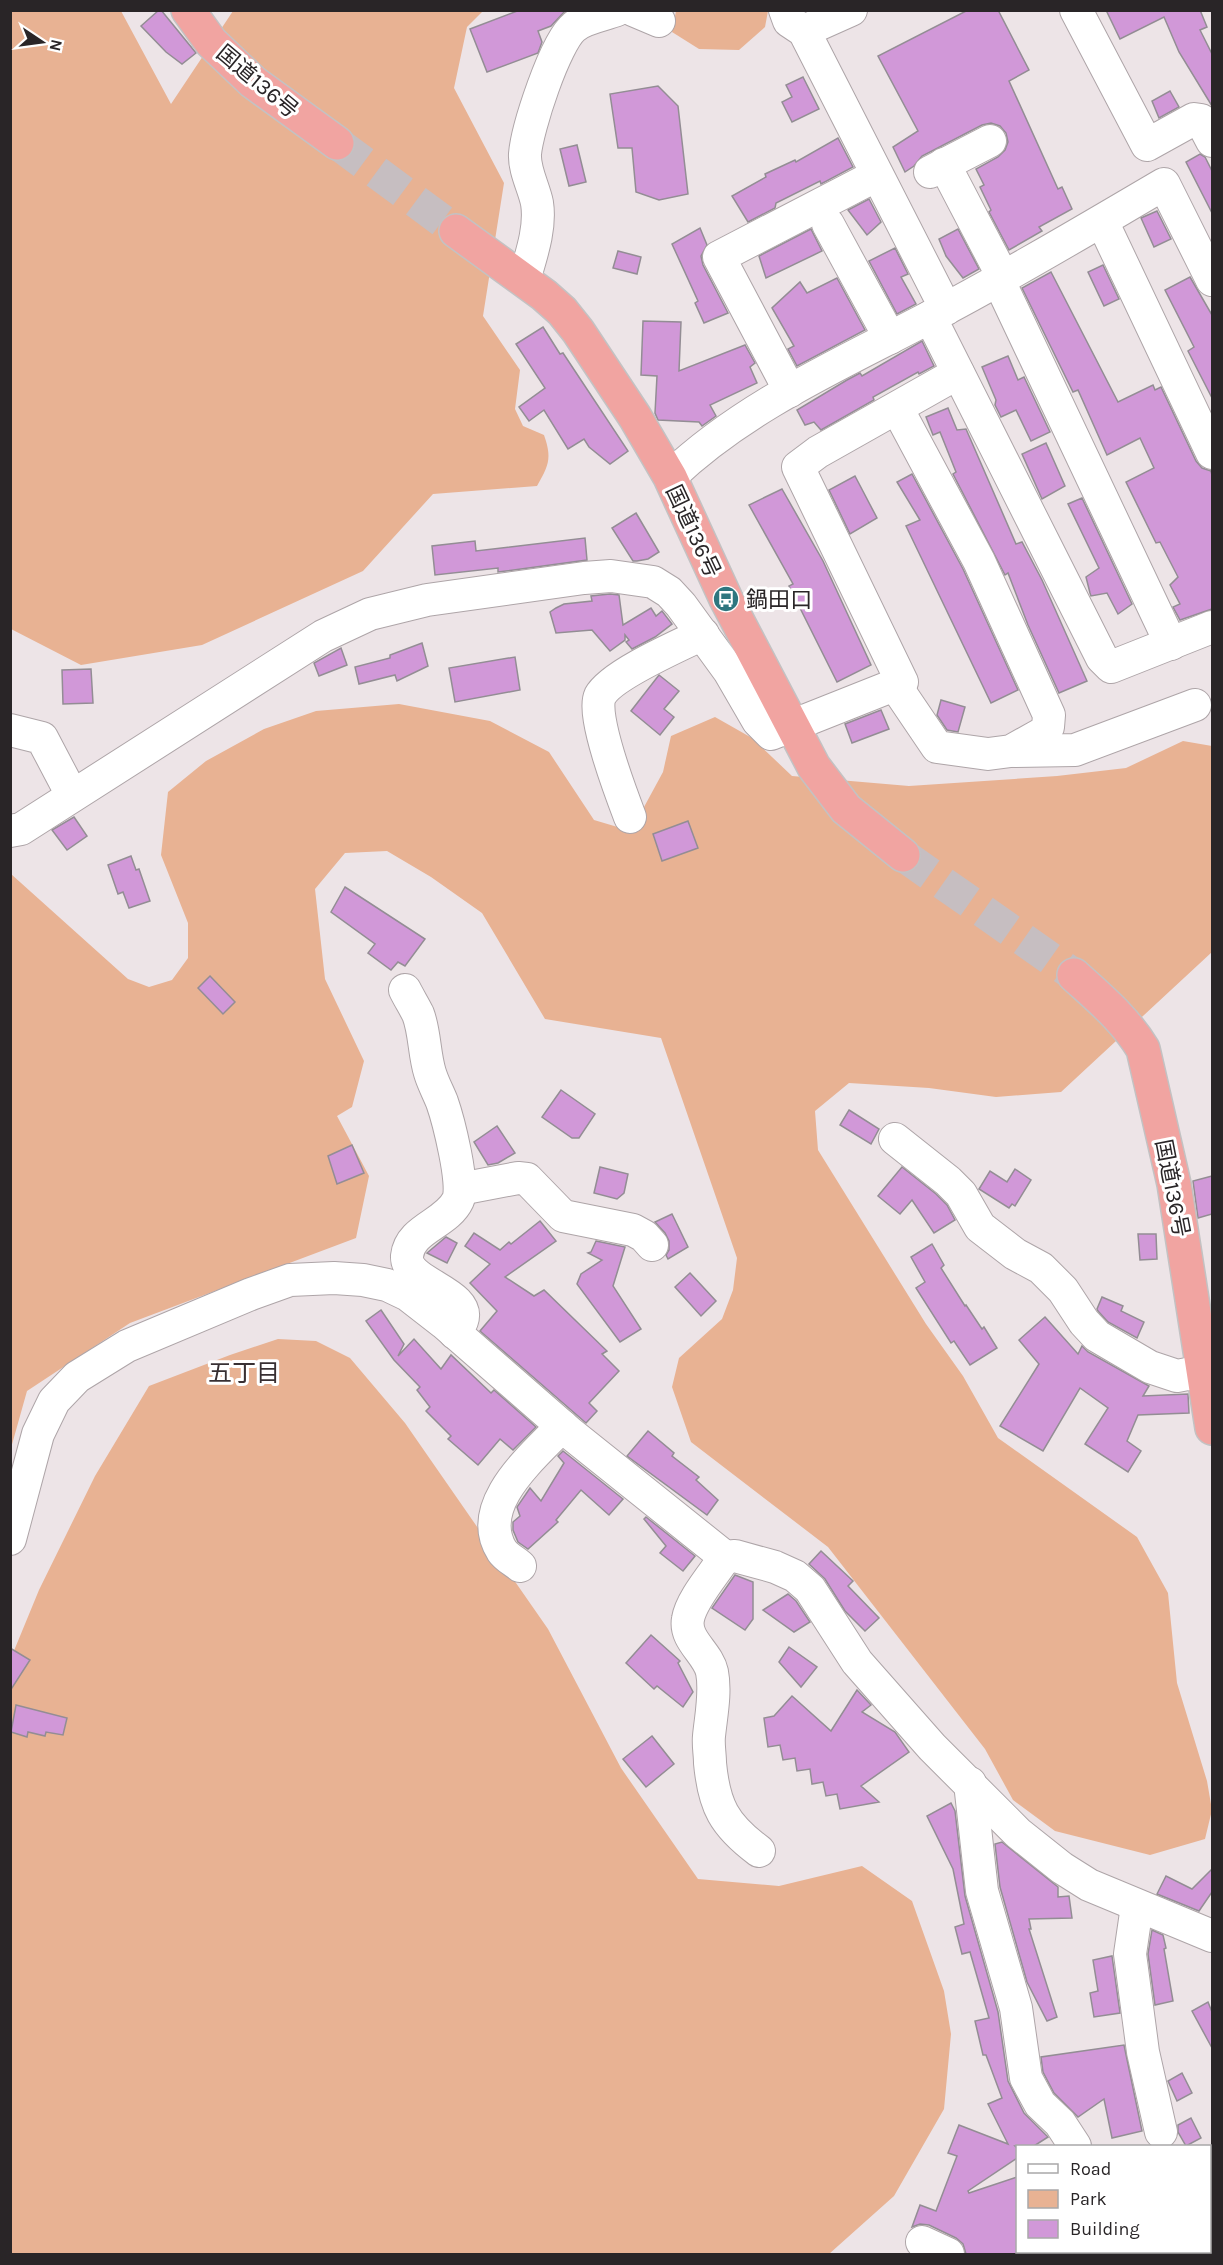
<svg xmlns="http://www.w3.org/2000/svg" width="1223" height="2265" font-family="Karla,'Noto Sans JP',sans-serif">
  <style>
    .green { fill: #e8b293 }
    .building { fill: #d198d8; stroke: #938d94; stroke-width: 1.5 }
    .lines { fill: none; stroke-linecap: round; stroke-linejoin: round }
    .highway-tunnel { stroke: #c6bec1; stroke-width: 33; stroke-dasharray: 33 16; stroke-linecap: butt }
    .minor-casing { stroke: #aea5a8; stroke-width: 34 }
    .highway-casing { stroke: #c3c2c3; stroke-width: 36 }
    .minor { stroke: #fff; stroke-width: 32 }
    .highway { stroke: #f1a4a1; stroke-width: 33 }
    .labels { text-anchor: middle; stroke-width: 6; stroke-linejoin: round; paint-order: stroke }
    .street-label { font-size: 22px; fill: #292527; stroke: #fff }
    .poi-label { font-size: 22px; fill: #292527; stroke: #fff; text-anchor: start }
    .neighbourhood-label { font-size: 24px; fill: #383033; stroke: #fff }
  </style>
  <rect width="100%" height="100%" fill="#ede4e7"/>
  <g class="green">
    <path d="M10 11H121L171 104 233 11H483L467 27 454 88 504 183 483 316 520 370 515 409 523 426 544 435C552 458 549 465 537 486L433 494 363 571 202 645 81 665 11 629Z"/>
    <polygon points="676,11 768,11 765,27 739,50 699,49 672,32"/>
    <polygon points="399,704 490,721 549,752 594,820 631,831 663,772 671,736 715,717 752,738 792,776 909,786 1057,776 1126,768 1183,741 1212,746 1212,952 1061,1092 996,1097 929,1088 849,1083 815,1111 818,1150 926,1324 963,1376 998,1438 1137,1537 1168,1593 1177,1683 1207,1781 1212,1810 1205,1839 1150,1855 1055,1831 1013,1800 985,1749 828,1547 691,1442 672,1387 679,1358 722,1319 733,1290 737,1258 661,1038 545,1019 482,913 431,877 387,851 345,853 315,889 325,979 364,1061 352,1107 337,1116 369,1176 356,1238 130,1323 27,1391 11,1448 11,874 128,979 149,987 172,980 188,958 188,923 161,855 168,792 206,761 264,729 316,711"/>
    <polygon points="278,1339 316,1341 350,1358 405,1423 548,1629 621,1768 698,1879 779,1886 862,1866 912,1901 944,1991 951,2034 944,2109 894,2196 829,2254 11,2254 11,1658 39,1590 95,1476 149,1386 230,1355"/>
  </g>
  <g class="building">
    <polygon points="159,10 161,10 196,53 182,64 166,52 141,26"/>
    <polygon points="520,10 566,10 551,26 538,31 542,42 538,53 487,72 470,29"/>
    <polygon points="968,10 998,10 1029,70 1009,81 1058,189 1062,187 1072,209 1039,227 1042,231 1009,250 989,212 991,210 980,187 984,185 976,169 998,157 1005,150 1008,142 1006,133 1000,126 991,123 982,125 922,156 914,166 905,172 893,147 918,131 878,56"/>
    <polygon points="1106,10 1200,10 1207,27 1200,30 1212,54 1212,106 1179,52 1164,17 1120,39"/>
    <polygon points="803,77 819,109 792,122 782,102 792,97 786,85"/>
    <polygon points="658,86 678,106 688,194 659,200 636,192 632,148 618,148 610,94"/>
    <polygon points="1170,91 1179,107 1159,118 1152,101"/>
    <polygon points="838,138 853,167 821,184 820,181 776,203 775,208 748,222 732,196 766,177 765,174 795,160 796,162"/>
    <polygon points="577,145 586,182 569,186 560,149"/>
    <polygon points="1200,154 1205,157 1212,171 1212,213 1186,162"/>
    <polygon points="869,199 881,222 867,235 848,210"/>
    <polygon points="1157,211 1171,239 1154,247 1141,218"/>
    <polygon points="700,228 707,245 701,256 703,265 728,313 704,323 695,303 698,301 672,244"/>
    <polygon points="811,229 822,251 766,278 759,256"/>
    <polygon points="958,229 979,269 963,278 946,256 939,239"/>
    <polygon points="895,248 908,274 901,277 916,304 897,314 869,261"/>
    <polygon points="618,251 641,257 637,274 613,268"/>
    <polygon points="1103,265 1119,299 1104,306 1088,272"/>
    <polygon points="1051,272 1118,402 1153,385 1155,390 1161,387 1196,461 1202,468 1211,471 1212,475 1212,609 1180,620 1173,607 1180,604 1170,585 1178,577 1160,542 1156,543 1126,482 1154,468 1140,438 1107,455 1078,390 1073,392 1022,288"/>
    <polygon points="1190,277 1212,315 1212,398 1188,351 1194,347 1165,290"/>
    <polygon points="837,278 865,330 797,366 788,349 794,346 772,308 800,282 807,293"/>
    <polygon points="643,321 681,322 679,371 745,345 755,363 750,367 757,383 710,405 716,416 702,426 699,422 658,420 655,413 657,376 641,375"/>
    <polygon points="543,327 560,354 563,353 628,451 610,464 589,447 584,439 568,449 544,410 529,421 519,407 545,388 516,344"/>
    <polygon points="922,341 934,366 919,374 918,372 873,397 874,400 821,430 814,422 805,425 797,410 847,380 860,373 862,376"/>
    <polygon points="1008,356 1018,380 1024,377 1050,432 1031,441 1016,410 1001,417 995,405 996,400 982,367"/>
    <polygon points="948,408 957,430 966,429 1016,544 1022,542 1042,580 1087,681 1059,693 1028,625 1008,573 1005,575 953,474 956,472 940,432 933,435 926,417"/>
    <polygon points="1046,443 1065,486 1042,499 1022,454"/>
    <polygon points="912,474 963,569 1018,690 991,703 906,526 920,520 897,482"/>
    <polygon points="855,476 877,518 850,534 829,490"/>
    <polygon points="782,489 823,561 871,665 837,682 789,586 793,584 749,505"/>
    <polygon points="1082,498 1132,604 1118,614 1107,593 1091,596 1090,593 1086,577 1099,568 1068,504"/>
    <polygon points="636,513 659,552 648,559 637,561 633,561 612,528"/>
    <polygon points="585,538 587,560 498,572 498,568 435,575 432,546 475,541 476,551"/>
    <polygon points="610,594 619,595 623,625 651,608 656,616 662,611 672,624 655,637 632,649 626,642 629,640 625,635 625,640 610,651 592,630 556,633 550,612 556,608 564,604 592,601 591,596"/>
    <polygon points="422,643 428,666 397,681 395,675 359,684 355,667 390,658 390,655"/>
    <polygon points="341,648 347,665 319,676 314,663"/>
    <polygon points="515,657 520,690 455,702 449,668"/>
    <polygon points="91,669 93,703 63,704 62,670"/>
    <polygon points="659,675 679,691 664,709 674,717 660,735 631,711"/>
    <polygon points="941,700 965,707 958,732 947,730 937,715"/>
    <polygon points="881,710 889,729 852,743 845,724"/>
    <polygon points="74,817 87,836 67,850 52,830"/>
    <polygon points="688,821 698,848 662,861 653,834"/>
    <polygon points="131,856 136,870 139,869 150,901 129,908 123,892 118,894 108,865"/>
    <polygon points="345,887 425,939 405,966 398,962 391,970 368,953 375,944 331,912"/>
    <polygon points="210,976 235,1002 223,1014 198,988"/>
    <polygon points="561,1090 595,1114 579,1138 572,1138 542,1117"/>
    <polygon points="849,1110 879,1129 871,1144 840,1125"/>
    <polygon points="497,1126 515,1153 498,1163 488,1165 474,1142"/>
    <polygon points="352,1145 364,1173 337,1184 328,1156"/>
    <polygon points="600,1167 628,1174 624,1193 617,1199 594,1193"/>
    <polygon points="902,1167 936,1194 947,1205 955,1220 934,1233 912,1200 900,1214 878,1196"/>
    <polygon points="1015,1169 1031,1180 1015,1206 1012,1204 1009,1208 979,1189 990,1171 1007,1182"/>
    <polygon points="1212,1176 1212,1214 1198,1218 1193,1181"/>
    <polygon points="672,1214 688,1247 668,1259 666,1255 669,1250 669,1241 665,1233 655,1222"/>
    <polygon points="540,1221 556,1241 505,1277 534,1296 544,1290 607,1351 602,1354 619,1371 589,1403 597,1411 586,1423 480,1331 497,1311 470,1283 490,1264 465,1246 474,1233 500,1250 509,1242 511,1244"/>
    <polygon points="1138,1234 1156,1234 1157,1259 1140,1260"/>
    <polygon points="446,1237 457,1243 447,1263 427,1253"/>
    <polygon points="596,1241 625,1247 613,1286 641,1329 620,1342 577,1284 581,1274 602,1260 588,1253 591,1252"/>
    <polygon points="932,1244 944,1265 941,1268 965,1306 966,1305 982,1329 984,1327 997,1348 970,1365 954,1341 951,1343 916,1288 925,1282 911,1257"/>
    <polygon points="690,1273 716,1301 701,1316 675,1287"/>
    <polygon points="1102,1297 1123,1306 1121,1311 1144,1322 1137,1338 1108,1322 1098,1311 1097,1309"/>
    <polygon points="381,1310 404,1344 398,1356 414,1339 441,1369 451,1355 491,1393 494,1390 536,1427 513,1450 500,1439 478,1465 448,1439 451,1436 426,1411 430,1407 417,1390 420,1387 394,1360 366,1321"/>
    <polygon points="1045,1317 1078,1354 1082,1346 1088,1352 1149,1386 1143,1396 1188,1394 1189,1413 1138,1415 1127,1441 1141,1451 1128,1472 1085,1444 1108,1408 1080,1388 1043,1451 1000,1426 1039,1364 1019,1340"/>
    <polygon points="648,1431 674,1453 672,1456 699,1477 696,1480 718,1500 707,1515 627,1456"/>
    <polygon points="563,1451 623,1499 609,1515 581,1490 556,1520 558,1522 528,1549 518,1542 513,1530 513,1522 520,1516 517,1507 530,1488 541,1501 564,1463 558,1456"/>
    <polygon points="646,1517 695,1556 683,1571 660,1553 666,1546 644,1519"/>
    <polygon points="821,1551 853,1581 848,1586 879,1618 865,1631 845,1611 825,1579 809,1564"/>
    <polygon points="735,1575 753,1582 753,1619 745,1630 712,1608"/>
    <polygon points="788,1594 796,1601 810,1622 794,1632 763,1610"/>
    <polygon points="651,1635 680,1661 678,1663 693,1692 683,1707 657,1686 654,1689 626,1663"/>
    <polygon points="789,1647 817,1667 801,1687 779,1662"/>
    <polygon points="10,1648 30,1660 10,1691"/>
    <polygon points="857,1690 871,1705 862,1712 895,1732 909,1752 861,1786 879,1802 840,1809 837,1794 826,1796 823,1782 812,1784 810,1769 797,1771 795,1758 783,1760 780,1745 768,1747 764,1718 774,1716 792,1696 831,1731"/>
    <polygon points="16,1705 67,1718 63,1735 46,1732 45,1736 28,1732 27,1737 11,1732"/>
    <polygon points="652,1736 674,1764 646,1787 623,1759"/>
    <polygon points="951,1803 955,1811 965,1896 998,2012 1008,2081 1024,2113 1048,2137 1034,2146 1015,2146 1017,2148 1017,2158 968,2191 969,2193 1017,2177 1017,2254 966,2254 963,2244 956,2238 929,2225 920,2224 912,2227 920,2205 936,2211 957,2156 948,2153 959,2125 1008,2144 988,2104 1002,2098 986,2055 983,2055 975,2021 989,2018 970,1952 962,1954 955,1927 964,1924 953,1869 927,1816"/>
    <polygon points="1002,1842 1058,1887 1058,1897 1069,1896 1072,1918 1029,1919 1031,1929 1029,1929 1057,2017 1047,2021 1027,1982 1000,1887 995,1844"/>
    <polygon points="1212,1869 1212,1892 1199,1911 1157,1894 1166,1876 1192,1889"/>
    <polygon points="1152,1930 1163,1935 1166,1948 1164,1949 1173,2001 1155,2005 1148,1954"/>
    <polygon points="1112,1956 1120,2013 1094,2017 1090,1993 1098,1991 1093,1960"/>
    <polygon points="1208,2002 1212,2012 1212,2048 1192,2011"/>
    <polygon points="1124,2045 1142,2131 1112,2138 1104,2099 1078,2117 1054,2093 1043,2072 1041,2057"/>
    <polygon points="1182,2073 1192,2093 1177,2101 1168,2081"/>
    <polygon points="1191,2118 1201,2138 1186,2146 1178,2132 1178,2125"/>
  </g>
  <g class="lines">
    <g class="highway-tunnel">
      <polyline points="337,143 456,231"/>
      <polyline points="903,855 1074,975"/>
    </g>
    <g class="minor-casing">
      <g id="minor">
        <polyline points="633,10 659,21"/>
        <polyline points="785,10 789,21 804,31 946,309"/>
        <polyline points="1076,10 1147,145 1194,119 1201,120 1212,141"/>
        <polyline points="804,31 851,10"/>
        <polyline points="944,164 1003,277"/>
        <polyline points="930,172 990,141"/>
        <polyline points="1102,221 1212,453"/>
        <polyline points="828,224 890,338"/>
        <polyline points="998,279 1171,644"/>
        <path d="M524 280C531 256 541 228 537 203 534 188 524 170 525 154 527 129 555 42 574 27 584 18 604 15 617 10"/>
        <polyline points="930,317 1102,658 1111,667 1212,627"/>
        <polyline points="790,391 719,257 877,175"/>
        <path d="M670 477C744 406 841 364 932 316 1011 275 1087 229 1164 184L1212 280"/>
        <polyline points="895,685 937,747 988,754 1011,751 1045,732 1048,727 1049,715 979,561 897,408"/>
        <polyline points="10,730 42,738 72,795"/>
        <polyline points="1015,751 1075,750 1195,705"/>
        <path d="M630 817C622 796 591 715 600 696 611 675 680 645 703 634"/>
        <polyline points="10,831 21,829 323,636 370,614 427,600 584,578 611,576 653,582 669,592 681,605 729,671 758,721 771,734 902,682 798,467 818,452 958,373"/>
        <path d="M405 990C409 998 414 1006 418 1014 425 1032 424 1054 430 1073 433 1083 438 1092 442 1102 448 1119 465 1185 458 1200 447 1224 410 1228 407 1256 405 1284 472 1292 462 1321 460 1325 457 1329 455 1333"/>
        <polyline points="895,1139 948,1181 961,1194 980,1227 1015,1254 1041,1268 1063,1290 1084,1322 1097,1336 1150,1367 1177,1376 1203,1371"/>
        <polyline points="460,1189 518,1178 527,1179 563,1216 633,1230 644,1236 652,1245"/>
        <polyline points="10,1539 38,1434 54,1401 77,1377 127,1346 251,1294 290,1280 334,1278 363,1280 387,1285 408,1295 444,1323 570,1433 725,1557 735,1556 775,1567 795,1576 810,1589 857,1662 932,1747 1018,1833 1062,1868 1089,1885 1212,1936"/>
        <path d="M725 1557C714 1574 691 1600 688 1619 684 1640 708 1653 712 1672 716 1692 711 1716 709 1736 708 1745 710 1754 710 1763 714 1806 724 1825 759 1851"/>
        <path d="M520 1566C514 1561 506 1557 502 1551 473 1505 534 1456 562 1426"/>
        <polyline points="970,1783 982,1891 1016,2008 1026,2078 1040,2104 1060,2123 1075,2146"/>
        <polyline points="1137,1906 1130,1954 1143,2052 1161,2132"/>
        <polyline points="922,2242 948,2254"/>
        <polyline points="1119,2252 1121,2254"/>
      </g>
    </g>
    <g class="highway-casing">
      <g id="highway">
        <polyline points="188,10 211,42 253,82 337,143"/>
        <polyline points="456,231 544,295 562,311 578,331 635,417 670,477 726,599 814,767 846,809 903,855"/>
        <path d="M1074 975C1099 998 1125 1019 1143 1049L1174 1184 1212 1428"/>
      </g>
    </g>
    <use href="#minor" class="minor"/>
    <use href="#highway" class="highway"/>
  </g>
  <defs>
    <g id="bus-disc" transform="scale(1.35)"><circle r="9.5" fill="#2e767f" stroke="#fff"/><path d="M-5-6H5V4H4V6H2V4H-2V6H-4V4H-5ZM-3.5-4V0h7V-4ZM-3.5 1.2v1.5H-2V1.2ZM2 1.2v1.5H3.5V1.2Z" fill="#fff"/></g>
  </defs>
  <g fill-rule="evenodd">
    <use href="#bus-disc" x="726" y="599"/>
  </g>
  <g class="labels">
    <g class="street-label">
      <text transform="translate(258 81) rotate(40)" y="8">国道136号</text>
      <text transform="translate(694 531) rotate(65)" y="8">国道136号</text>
      <text transform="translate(1173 1188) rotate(79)" y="8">国道136号</text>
    </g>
    <g class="poi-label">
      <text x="746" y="607">鍋田口</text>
    </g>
    <g class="neighbourhood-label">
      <text x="244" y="1381">五丁目</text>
    </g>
  </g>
  <rect width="1223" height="2265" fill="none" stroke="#292527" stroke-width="24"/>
  <rect x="1016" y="2145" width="195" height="108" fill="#ffffff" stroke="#a9a8a9" stroke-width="1.5"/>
  <rect x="1028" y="2164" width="30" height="9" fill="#ffffff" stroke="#a9a8a9" stroke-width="1.5"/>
  <text x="1070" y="2175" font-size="18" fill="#292527">Road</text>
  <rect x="1028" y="2190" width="30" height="18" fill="#e8b293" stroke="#a9a8a9" stroke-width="1.5"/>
  <text x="1070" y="2205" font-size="18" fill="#292527">Park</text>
  <rect x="1028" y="2220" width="30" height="18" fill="#d198d8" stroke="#a9a8a9" stroke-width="1.5"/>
  <text x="1070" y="2235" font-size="18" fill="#292527">Building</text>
  <g transform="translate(42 42) rotate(103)" stroke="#ffffff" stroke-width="4.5" paint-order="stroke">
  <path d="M0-4.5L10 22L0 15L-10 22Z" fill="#292527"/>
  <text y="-9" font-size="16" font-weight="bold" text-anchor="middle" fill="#292527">N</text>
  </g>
</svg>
